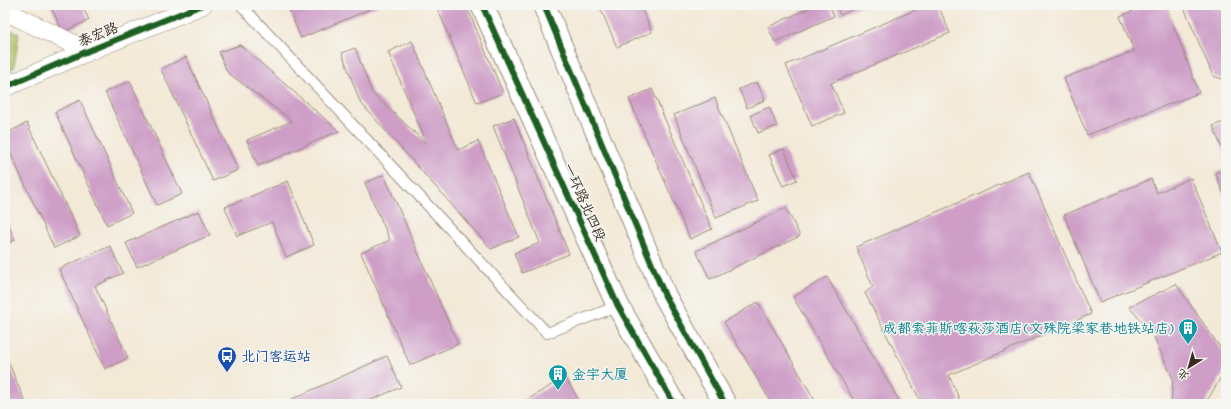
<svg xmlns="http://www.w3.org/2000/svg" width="1231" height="409" font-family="Mynerve,'LXGW WenKai TC',sans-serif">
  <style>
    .green { fill: #abc166; stroke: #737642 }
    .building { fill: #ce9ec7 }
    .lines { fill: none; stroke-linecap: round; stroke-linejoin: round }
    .service-casing { stroke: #978a7a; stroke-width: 12 }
    .minor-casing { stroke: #978a7a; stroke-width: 20 }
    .primary-casing { stroke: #978a7a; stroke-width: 24 }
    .service { stroke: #fff; stroke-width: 10 }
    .minor { stroke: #fff; stroke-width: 19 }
    .primary { stroke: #fff; stroke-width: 22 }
    .cycleway-casing { stroke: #f6f6f2; stroke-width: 8 }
    .cycleway { stroke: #1b5e20; stroke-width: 6 }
    .labels { text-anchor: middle; stroke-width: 3; stroke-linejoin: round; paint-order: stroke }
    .street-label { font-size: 14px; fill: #3b2a1e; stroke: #f6f6f2 }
    .culture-label { font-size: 14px; fill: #0d838f; stroke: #f6f6f2; text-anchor: end }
    .transit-label { font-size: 14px; fill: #164399; stroke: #f6f6f2; text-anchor: start }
  </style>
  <rect width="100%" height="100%" fill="#f6f6f2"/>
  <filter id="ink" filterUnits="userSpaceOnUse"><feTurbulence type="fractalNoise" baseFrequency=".025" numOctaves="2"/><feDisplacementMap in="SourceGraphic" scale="8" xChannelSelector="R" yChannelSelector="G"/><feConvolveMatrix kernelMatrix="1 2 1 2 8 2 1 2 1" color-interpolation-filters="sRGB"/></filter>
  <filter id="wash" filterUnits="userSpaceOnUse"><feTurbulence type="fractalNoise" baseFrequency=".012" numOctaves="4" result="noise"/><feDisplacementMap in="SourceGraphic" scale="16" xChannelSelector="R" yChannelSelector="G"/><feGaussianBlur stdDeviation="0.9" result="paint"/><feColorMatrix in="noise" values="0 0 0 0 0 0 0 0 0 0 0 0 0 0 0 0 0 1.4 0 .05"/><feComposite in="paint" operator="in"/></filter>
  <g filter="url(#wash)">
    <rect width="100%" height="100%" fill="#f3e9d7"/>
    <polygon class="green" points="5,27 19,34 14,68 5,72"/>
    <g id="blocks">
      <g class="building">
        <polygon points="50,5 82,5 89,20 63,32"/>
        <polygon points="287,5 380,5 301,38"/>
        <polygon points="436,5 466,5 503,93 477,103"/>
        <polygon points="599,5 640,5 652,32 617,47"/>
        <polygon points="816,5 829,5 834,16 775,42 768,27"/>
        <polygon points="836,5 863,5 840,15"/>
        <polygon points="927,5 938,5 950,33 831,83 844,113 812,126 786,65"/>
        <polygon points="1149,5 1166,5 1199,93 1087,135 1064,78 1134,51 1120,16"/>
        <polygon points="1183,5 1226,5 1226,80 1213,76"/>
        <polygon points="412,41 458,150 478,141 519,237 491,249 360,102 342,53 355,48 372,93 427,144 388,52"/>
        <polygon points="240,45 339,131 258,166 247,140 292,121 227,72 219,52"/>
        <polygon points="186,57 238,170 213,181 161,69"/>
        <polygon points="130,81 182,194 157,205 105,92"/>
        <polygon points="757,82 765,100 747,108 739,89"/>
        <polygon points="652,89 712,229 690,239 629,99"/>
        <polygon points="715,98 758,201 716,218 674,115"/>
        <polygon points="80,100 132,213 107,225 55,112"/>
        <polygon points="769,107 777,126 758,133 751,115"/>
        <polygon points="514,118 569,254 522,273 514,253 540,243 493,126"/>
        <polygon points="1226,121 1226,159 1213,126"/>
        <polygon points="27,123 80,236 54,248 5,141 5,134"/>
        <polygon points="784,149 797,180 783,186 769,155"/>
        <polygon points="1226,169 1226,199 1215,173"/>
        <polygon points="1029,172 1091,314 949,375 960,401 954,404 922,404 865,293 873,287 856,247"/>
        <polygon points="384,175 458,344 410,365 361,253 390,240 365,183"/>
        <polygon points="1191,178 1222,252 1100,302 1064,215 1151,179 1157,193"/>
        <polygon points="288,181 314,245 286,257 272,222 237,236 225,207"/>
        <polygon points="786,208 800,236 710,279 696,251"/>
        <polygon points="199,211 210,235 137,267 126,243"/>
        <polygon points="5,217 15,240 5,245"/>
        <polygon points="110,246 123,273 95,286 128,358 105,369 59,269"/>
        <polygon points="827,277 901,404 856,404 793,297"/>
        <polygon points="1176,284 1226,356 1226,369 1205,404 1171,404 1173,379 1152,333 1129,307"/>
        <polygon points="758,302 817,404 772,404 724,322"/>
        <polygon points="5,354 26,404 5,404"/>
        <polygon points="387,356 401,387 362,404 281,404"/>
        <polygon points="565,377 581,404 520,404"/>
      </g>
    </g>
  </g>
  <g filter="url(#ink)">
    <use href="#blocks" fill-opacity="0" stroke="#978a7a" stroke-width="1"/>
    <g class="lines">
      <g class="service-casing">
        <polyline id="service" points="241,5 547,333 618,306"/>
      </g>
      <g class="minor-casing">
        <g id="minor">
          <polyline points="5,11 88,51"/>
          <polyline points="5,87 88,51 202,5"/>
        </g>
      </g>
      <g class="primary-casing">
        <g id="primary">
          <polyline points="482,5 618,306 674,404"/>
          <polyline points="544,5 665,296 725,404"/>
        </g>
      </g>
      <use href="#service" class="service"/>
      <use href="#minor" class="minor"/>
      <use href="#primary" class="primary"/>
      <g class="cycleway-casing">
        <g id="cycleway">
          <polyline points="482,5 618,306 674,404"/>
          <polyline points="544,5 665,296 725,404"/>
          <polyline points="5,87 88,51 202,5"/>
        </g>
      </g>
      <use href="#cycleway" class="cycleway"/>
    </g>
  </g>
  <defs>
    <g id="building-pin" transform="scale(1)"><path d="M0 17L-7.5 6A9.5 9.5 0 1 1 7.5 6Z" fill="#0f9aa8" stroke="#f6f6f2"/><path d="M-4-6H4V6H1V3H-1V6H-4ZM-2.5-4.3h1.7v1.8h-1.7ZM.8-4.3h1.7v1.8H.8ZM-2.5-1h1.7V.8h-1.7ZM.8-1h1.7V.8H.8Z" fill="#fff"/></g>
    <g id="bus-pin" transform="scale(1)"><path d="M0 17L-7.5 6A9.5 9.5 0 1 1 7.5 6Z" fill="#1a4fb4" stroke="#f6f6f2"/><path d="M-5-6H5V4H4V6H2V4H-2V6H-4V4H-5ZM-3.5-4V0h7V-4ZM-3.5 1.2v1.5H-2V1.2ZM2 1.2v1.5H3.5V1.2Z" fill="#fff"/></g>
  </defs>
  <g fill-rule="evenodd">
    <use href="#building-pin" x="1188" y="328"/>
    <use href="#bus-pin" x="227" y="356"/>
    <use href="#building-pin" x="558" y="374"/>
  </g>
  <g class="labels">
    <g class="street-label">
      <text transform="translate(98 34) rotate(-22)" y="5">泰宏路</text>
      <text transform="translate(585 202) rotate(66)" y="5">一环路北四段</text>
    </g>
    <g class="culture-label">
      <text x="1174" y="333">成都索菲斯喀萩莎酒店(文殊院梁家巷地铁站店)</text>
      <text x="572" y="379" text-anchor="start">金宇大厦</text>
    </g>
    <g class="transit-label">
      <text x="241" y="361">北门客运站</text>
    </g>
  </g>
  <rect width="1231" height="409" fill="none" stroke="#f6f6f2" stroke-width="20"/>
  <g transform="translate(1189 367) rotate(217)" stroke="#f6f6f2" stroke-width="3" paint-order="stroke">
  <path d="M0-3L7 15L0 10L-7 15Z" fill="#3b2a1e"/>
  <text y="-6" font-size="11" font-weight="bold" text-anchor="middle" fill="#3b2a1e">北</text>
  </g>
</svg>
